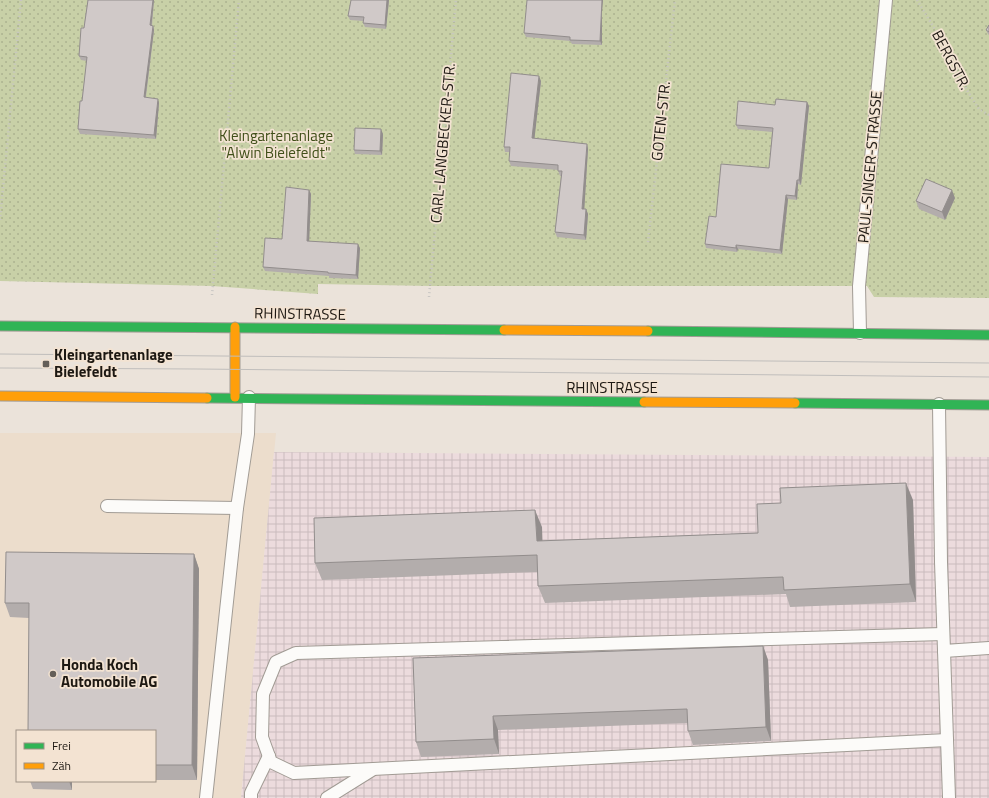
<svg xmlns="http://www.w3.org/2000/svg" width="989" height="798" font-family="'Titillium Web',sans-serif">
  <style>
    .built { fill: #ecddcc; fill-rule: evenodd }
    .industrial { fill: url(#industrial-grid) }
    .garden { fill: url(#garden-dots) }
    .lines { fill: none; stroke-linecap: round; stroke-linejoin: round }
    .lane-casing { stroke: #a19b94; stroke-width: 14 }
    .fast-casing { stroke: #a19b94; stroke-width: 11 }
    .slow-casing { stroke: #a19b94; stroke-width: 11 }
    .path { stroke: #c8c6c3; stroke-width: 2.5; stroke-dasharray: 1 3; stroke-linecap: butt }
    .lane { stroke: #fcfbf9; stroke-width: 12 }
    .fast { stroke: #30b455; stroke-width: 9 }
    .slow { stroke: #ff9f0a; stroke-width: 9 }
    .tram { stroke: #c0bebc; stroke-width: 1 }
    .wall { fill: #b3adac }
    .shaded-wall { fill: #928d8c }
    .building { fill: #d0c9c8; stroke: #928d8c }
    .poi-dot { fill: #655f58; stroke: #f3e3d2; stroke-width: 1.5 }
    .labels { text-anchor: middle; stroke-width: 3.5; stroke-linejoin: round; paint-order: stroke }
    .street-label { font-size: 15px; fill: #1d1812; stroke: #f3e3d2 }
    .park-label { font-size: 15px; fill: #41501a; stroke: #f3e3d2 }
    .poi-label { font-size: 15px; font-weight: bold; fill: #1d1812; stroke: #f3e3d2; text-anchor: start }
  </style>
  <defs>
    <pattern id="industrial-grid" width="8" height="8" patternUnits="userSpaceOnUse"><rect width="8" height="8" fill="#ecdbdd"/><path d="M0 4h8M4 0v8" fill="none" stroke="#cabbbd"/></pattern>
    <pattern id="garden-dots" width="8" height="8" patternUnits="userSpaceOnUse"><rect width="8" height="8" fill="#c8d0a7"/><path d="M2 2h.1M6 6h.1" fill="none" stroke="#abb28f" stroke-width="1.8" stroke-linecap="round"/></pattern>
  </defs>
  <rect width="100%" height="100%" fill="#ebe3da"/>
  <path class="built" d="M0 433H276L241 798H0ZM17 731H155V781H17Z"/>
  <polygon class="industrial" points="274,452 989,457 989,798 241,798"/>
  <polygon class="garden" points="0,0 989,0 989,298 874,297 867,286 431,286 318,284 318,294 212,286 0,281"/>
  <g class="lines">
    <g class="lane-casing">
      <g id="lane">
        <polyline points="860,333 859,286 886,0"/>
        <polyline points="939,404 941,562 949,798"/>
        <polyline points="107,506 237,508"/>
        <polyline points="943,634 296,653 276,662 263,694 262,737 271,762 294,773 947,740"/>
        <polyline points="944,651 989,648"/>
        <polyline points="206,798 237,508 248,434 249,397"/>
        <polyline points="251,798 251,793 269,756"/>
        <polyline points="327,798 372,770"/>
      </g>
    </g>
    <g class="fast-casing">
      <g id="fast">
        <polyline points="0,326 504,330"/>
        <polyline points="648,331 989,335"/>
        <polyline points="207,398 644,402"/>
        <polyline points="795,403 989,405"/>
      </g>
    </g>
    <g class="slow-casing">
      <g id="slow">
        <polyline points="235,327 235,397"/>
        <polyline points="504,330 648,331"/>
        <polyline points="0,396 207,398"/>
        <polyline points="644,402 795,403"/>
      </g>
    </g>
    <g class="path">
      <polyline points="917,0 947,49 968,92 979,109 989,115"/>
      <polyline points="0,220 21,0"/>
      <polyline points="648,242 675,0"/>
      <polyline points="212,295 239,0"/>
      <polyline points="429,297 456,0"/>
    </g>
    <use href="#lane" class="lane"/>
    <use href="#fast" class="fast"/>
    <use href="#slow" class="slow"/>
    <g class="tram">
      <polyline points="0,354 989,363"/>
      <polyline points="0,368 197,369 989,377"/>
    </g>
  </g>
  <g class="wall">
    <polygon points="88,0 154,0 152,26 153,26 154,30 146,97 159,103 156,139 80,134 78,129 87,61 81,60 79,56"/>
    <polygon points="389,0 386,29 365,27 363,23 363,21 350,20 348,16"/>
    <polygon points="602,12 602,45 572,44 570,41 526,37 524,33"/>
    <polygon points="989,25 989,35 988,34 986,30"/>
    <polygon points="541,81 534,138 587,144 588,149 584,209 586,209 588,214 586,240 557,237 555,232 561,176 560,176 558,170 511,166 509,161 510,152 505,152 504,147"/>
    <polygon points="807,102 809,106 801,185 798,184 797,200 788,199 782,254 738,249 737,252 706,248 705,244 716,217 769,168 772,132 738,129 736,125 775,105"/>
    <polygon points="383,134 382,155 355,154 354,150"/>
    <polygon points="309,190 311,194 309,241 360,248 358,279 329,278 329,276 265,271 263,267 282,239"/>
    <polygon points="955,198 945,220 919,209 916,201"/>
    <polygon points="913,500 916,602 790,607 786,594 545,603 538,586 538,572 322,580 315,563 542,527 542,541 758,533"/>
    <polygon points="194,554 199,569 197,780 155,780 155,731 29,618 10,617 5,603"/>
    <polygon points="763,646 768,660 771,741 693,745 688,731 688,723 498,730 499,754 421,757 416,742 413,658"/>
    <polygon points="30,781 72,781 72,790 33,789"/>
  </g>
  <g class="shaded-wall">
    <polygon points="153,0 154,0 151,29 150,25"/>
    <polygon points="387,0 389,0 386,29 385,25"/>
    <polygon points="602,0 603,0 602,12 602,45 600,41"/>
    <polygon points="153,26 154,30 145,101 144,97"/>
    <polygon points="539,76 541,81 534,143 532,138"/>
    <polygon points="158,99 159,103 156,139 154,135"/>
    <polygon points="807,102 809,106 801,185 799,180"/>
    <polygon points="381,129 383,134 382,155 380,151"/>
    <polygon points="587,144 588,149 584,214 582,209"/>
    <polygon points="797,180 798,184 797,200 795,196"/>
    <polygon points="309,190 311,194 309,245 307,241"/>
    <polygon points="952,190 955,198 945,220 942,212"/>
    <polygon points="786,195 788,199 782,254 780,250"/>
    <polygon points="586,209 588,214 586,240 584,235"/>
    <polygon points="358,244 360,248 358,279 356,275"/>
    <polygon points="736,245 738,249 737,252 736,248"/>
    <polygon points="906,483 913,500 916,602 910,584"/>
    <polygon points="535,510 542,527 543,558 537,541"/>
    <polygon points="194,554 199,569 197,780 192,765"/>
    <polygon points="763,646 768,660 771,741 766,727"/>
    <polygon points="493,716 498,730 499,754 494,739"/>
    <polygon points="69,781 72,781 72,790"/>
  </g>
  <g class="building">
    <polygon points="88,0 153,0 150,25 153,26 144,97 158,99 154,135 78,129 80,101 82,101 87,57 79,56 81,28 84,28"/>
    <polygon points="351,0 387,0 385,25 363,23 364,17 348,16"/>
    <polygon points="527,0 602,0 600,41 570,40 570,37 524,33"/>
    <polygon points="989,25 989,32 986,30"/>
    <polygon points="511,73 539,76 532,138 587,144 582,209 586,209 584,235 555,232 562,171 558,171 558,165 509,161 510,147 504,147"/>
    <polygon points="776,99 807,102 799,180 797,180 795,196 786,195 780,250 736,245 736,248 705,244 709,216 716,217 721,164 769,168 773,128 736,125 738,101 775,105"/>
    <polygon points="355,128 381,129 380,151 354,150"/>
    <polygon points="926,179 952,190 942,212 916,201"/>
    <polygon points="286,187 309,190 307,241 358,244 356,275 328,273 328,272 263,267 265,238 282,239"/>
    <polygon points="906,483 910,584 784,590 783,577 538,586 537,555 315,563 314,518 535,510 537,541 758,533 757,504 781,503 780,488"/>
    <polygon points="6,552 194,554 192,765 155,765 155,731 28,731 29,603 5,603"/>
    <polygon points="763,646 766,727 688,731 687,709 493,716 494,739 416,742 413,658"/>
  </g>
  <g class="poi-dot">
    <rect x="42" y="360" width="8" height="8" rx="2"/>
    <circle cx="53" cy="674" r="4"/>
  </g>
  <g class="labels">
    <g class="street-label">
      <text transform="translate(951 60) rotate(62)" y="5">BERGSTR.</text>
      <text transform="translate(661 121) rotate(-84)" y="5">GOTEN-STR.</text>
      <text transform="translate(443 143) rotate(-85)" y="5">CARL-LANGBECKER-STR.</text>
      <text transform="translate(870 167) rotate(-85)" y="5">PAUL-SINGER-STRASSE</text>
      <text transform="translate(300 314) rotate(1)" y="5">RHINSTRASSE</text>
      <text x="612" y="393">RHINSTRASSE</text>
    </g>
    <g class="park-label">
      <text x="276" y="141">Kleingartenanlage<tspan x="276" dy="17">"Alwin Bielefeldt"</tspan></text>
    </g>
    <g class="poi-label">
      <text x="54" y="360">Kleingartenanlage<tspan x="54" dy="17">Bielefeldt</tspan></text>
      <text x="61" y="670">Honda Koch<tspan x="61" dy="17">Automobile AG</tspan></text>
    </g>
  </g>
  <rect x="16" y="730" width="140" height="52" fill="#f3e3d2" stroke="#9d9285"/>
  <rect x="24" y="743" width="20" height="6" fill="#30b455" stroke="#9d9285"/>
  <text x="52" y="750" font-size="12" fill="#1d1812">Frei</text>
  <rect x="24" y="763" width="20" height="6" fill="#ff9f0a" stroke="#9d9285"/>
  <text x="52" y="770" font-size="12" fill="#1d1812">Zäh</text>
</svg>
